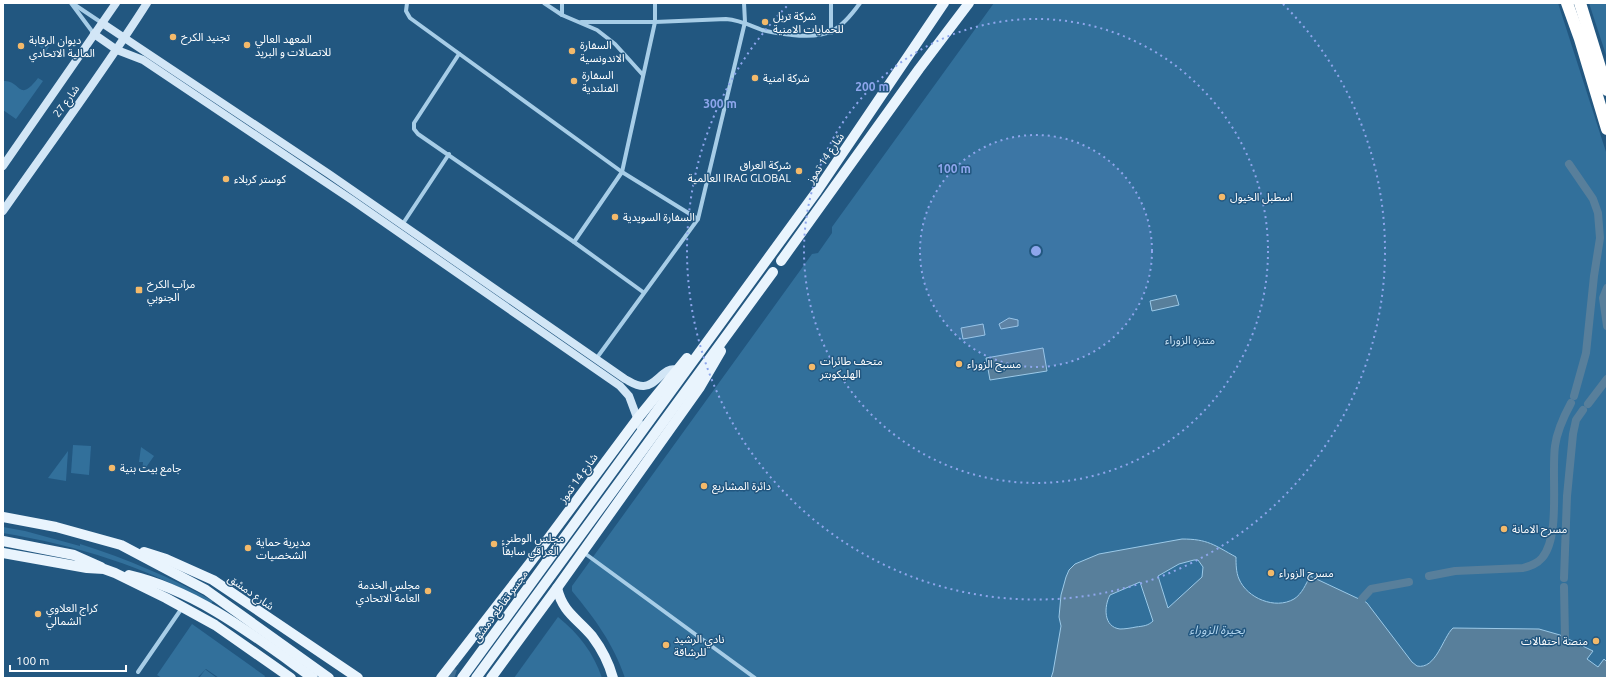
<svg xmlns="http://www.w3.org/2000/svg" width="1610" height="681" font-family="Ubuntu,'Noto Sans Arabic',sans-serif">
  <style>
    .green { fill: #32709b }
    .water { fill: #587f9b; stroke: #9bc9e8; fill-rule: evenodd }
    .lines { fill: none; stroke-linecap: round; stroke-linejoin: round }
    .canal { stroke: #587f9b; stroke-width: 8 }
    .primary-tunnel { stroke: #437093; stroke-width: 10; stroke-dasharray: 10 5; stroke-linecap: butt }
    .street { stroke: #a7cde7; stroke-width: 4 }
    .secondary { stroke: #d2e6f6; stroke-width: 8 }
    .primary { stroke: #e9f4fd; stroke-width: 10 }
    .highway { stroke: #fff; stroke-width: 12 }
    .ring { fill: none; stroke: #8ea6ec; stroke-width: 2; stroke-dasharray: 2 4 }
    .poi-dot { fill: #f3b96a; stroke: #225780; stroke-width: 1.5 }
    .labels { text-anchor: middle; stroke-width: 3; stroke-linejoin: round; paint-order: stroke }
    .poi-label { font-size: 11px; fill: #fff; stroke: #225780; text-anchor: start }
    .street-label { font-size: 11px; fill: #fff; stroke: #225780 }
    .park-label { font-size: 11px; fill: #cbe4f5; stroke: #225780 }
    .water-label { font-size: 12px; font-style: italic; fill: #b3d6ef; stroke: #225780 }
    .centre { fill: #8ea6ec; stroke: #225780; stroke-width: 2 }
    .ring-label { font-size: 12px; text-anchor: middle; font-weight: bold; fill: #8ea6ec; stroke: #225780; stroke-width: 3; stroke-linejoin: round; paint-order: stroke }
  </style>
  <rect width="100%" height="100%" fill="#225780"/>
  <g class="green">
    <path d="M994 3H1558L1607 155V678H625C613 643 595 619 572 591V586L812 254 818 253 832 233V227Z"/>
    <polygon points="1589,3 1607,3 1607,58"/>
    <polygon points="37,38 49,47 44,54 42,49 35,41"/>
    <path d="M38 78 43 81 16 119 3 110 4 81C21 80 18 104 38 78Z"/>
    <polygon points="73,445 91,446 89,475 71,473"/>
    <polygon points="141,447 154,456 142,473 143,462 139,462"/>
    <polygon points="68,451 66,481 48,478"/>
    <path d="M3 527 25 531 80 546V544C127 559 170 577 213 601L211 604C144 566 79 546 3 533Z"/>
    <path d="M558 617C579 634 593 652 602 678H514Z"/>
    <polygon points="192,624 265,676 264,678 219,678 206,669 197,678 162,678 157,675"/>
    <polygon points="205,670 206,670 217,678 199,678"/>
  </g>
  <g class="water">
    <polygon points="1176,295 1179,305 1152,311 1150,301"/>
    <polygon points="1009,318 1018,320 1018,326 1001,329 999,324"/>
    <polygon points="983,324 985,335 963,339 961,328"/>
    <polygon points="1043,348 1047,371 990,380 986,358"/>
    <path d="M1182 539C1208 539 1214 545 1236 557 1236 564 1236 572 1239 579 1247 598 1275 610 1294 599 1302 594 1306 584 1310 576L1359 599 1360 598 1367 603 1412 662 1417 666C1436 670 1443 637 1453 628L1539 629 1560 635 1593 651 1587 659 1598 667 1604 659 1607 662V678H1051L1053 672 1061 626 1059 617 1061 595 1066 577 1069 570 1075 564 1099 554ZM1194 560H1198L1203 567 1202 577 1168 608 1158 576 1179 564ZM1140 582 1153 621C1148 626 1143 626 1136 627 1131 628 1125 629 1120 629 1103 627 1104 606 1110 595Z"/>
  </g>
  <g class="lines">
    <g class="canal">
      <polyline points="1569,164 1593,199 1598,213 1600,238 1594,276 1586,353 1574,396"/>
      <polyline points="1607,288 1603,298 1607,326"/>
      <polyline points="1588,404 1607,379"/>
      <path d="M1429 576 1455 571 1523 568C1530 566 1537 564 1542 558 1561 536 1551 476 1555 446 1557 431 1564 416 1571 403"/>
      <polyline points="1564,578 1567,496 1573,434 1576,420 1583,410"/>
      <polyline points="1564,587 1565,637"/>
      <polyline points="1362,599 1371,589 1409,582"/>
    </g>
    <polyline class="primary-tunnel" points="449,678 454,663"/>
    <g class="street">
      <polyline points="71,3 94,34"/>
      <polyline points="407,3 406,11 410,18 622,172 698,219"/>
      <polyline points="544,3 562,15 597,30 615,44 643,75"/>
      <polyline points="75,5 102,23"/>
      <polyline points="562,15 562,3"/>
      <path d="M581 22H655L726 19C740 20 749 25 762 30 771 33 782 34 792 35 828 39 840 31 860 3"/>
      <polyline points="831,33 831,3"/>
      <polyline points="459,54 414,123 414,129 418,134 574,242 643,292"/>
      <polyline points="402,225 449,154"/>
      <polyline points="574,242 622,172 655,22 655,3"/>
      <polyline points="596,359 698,219 745,22 744,3"/>
      <polyline points="583,552 755,678"/>
      <polyline points="138,672 182,608"/>
    </g>
    <g class="secondary">
      <path d="M102 23 329 174 625 379C631 382 636 386 643 386 656 387 664 365 677 370"/>
      <polyline points="94,34 117,50 143,60 352,200 620,386 629,396 642,431"/>
      <polyline points="3,166 116,3"/>
      <path d="M3 211C51 142 102 74 147 3"/>
    </g>
    <g class="primary">
      <polyline points="781,261 919,69 969,3"/>
      <polyline points="3,517 56,527 121,545 206,590 329,678"/>
      <polyline points="3,541 74,555 101,567"/>
      <polyline points="144,552 166,559 213,580 358,678"/>
      <polyline points="3,553 87,568 104,569 115,573 166,598 215,625 291,678"/>
      <path d="M129 575C198 591 257 638 313 678"/>
      <path d="M557 588C563 613 577 618 592 636 601 648 609 663 613 678"/>
      <polyline points="441,678 530,563 638,418 687,358"/>
      <polyline points="462,678 817,191 944,3"/>
      <polyline points="476,678 773,272"/>
      <polyline points="491,678 557,588 700,387 721,351"/>
    </g>
    <g class="highway">
      <polyline points="1567,3 1580,39 1607,129"/>
      <polyline points="1580,3 1607,90"/>
    </g>
  </g>
  <circle cx="1036" cy="251" r="116" fill="#8ea6ec" fill-opacity=".12"/>
  <g class="ring">
    <circle cx="1036" cy="251" r="116"/>
    <circle cx="1036" cy="251" r="232"/>
    <path d="M1283 4A349 349 0 1 1 789 4"/>
  </g>
  <g class="poi-dot">
    <circle cx="765" cy="22" r="4"/>
    <circle cx="173" cy="37" r="4"/>
    <circle cx="247" cy="45" r="4"/>
    <circle cx="21" cy="46" r="4"/>
    <circle cx="572" cy="51" r="4"/>
    <circle cx="755" cy="78" r="4"/>
    <circle cx="574" cy="81" r="4"/>
    <circle cx="799" cy="171" r="4"/>
    <circle cx="226" cy="179" r="4"/>
    <circle cx="1222" cy="197" r="4"/>
    <circle cx="615" cy="217" r="4"/>
    <rect x="135" y="286" width="8" height="8" rx="2"/>
    <circle cx="959" cy="364" r="4"/>
    <circle cx="812" cy="367" r="4"/>
    <circle cx="112" cy="468" r="4"/>
    <circle cx="704" cy="486" r="4"/>
    <circle cx="1504" cy="529" r="4"/>
    <circle cx="494" cy="544" r="4"/>
    <circle cx="248" cy="548" r="4"/>
    <circle cx="1271" cy="573" r="4"/>
    <circle cx="428" cy="591" r="4"/>
    <circle cx="38" cy="614" r="4"/>
    <circle cx="1596" cy="641" r="4"/>
    <circle cx="666" cy="645" r="4"/>
  </g>
  <g class="labels">
    <g class="poi-label">
      <text x="773" y="20">شركة تربل<tspan x="773" dy="13">للحمايات الامنية</tspan></text>
      <text x="181" y="41">تجنيد الكرخ</text>
      <text x="255" y="43">المعهد العالي<tspan x="255" dy="13">للاتصالات و البريد</tspan></text>
      <text x="29" y="44">ديوان الرقابة<tspan x="29" dy="13">المالية الاتحادي</tspan></text>
      <text x="580" y="49">السفارة<tspan x="580" dy="13">الاندونسية</tspan></text>
      <text x="582" y="79">السفارة<tspan x="582" dy="13">الفنلندية</tspan></text>
      <text x="763" y="82">شركة امنية</text>
      <text x="791" y="169" text-anchor="end">شركة العراق<tspan x="791" dy="13">العالمية IRAG GLOBAL</tspan></text>
      <text x="234" y="183">كوستر كربلاء</text>
      <text x="1230" y="201">اسطبل الخيول</text>
      <text x="623" y="221">السفارة السويدية</text>
      <text x="147" y="288">مرآب الكرخ<tspan x="147" dy="13">الجنوبي</tspan></text>
      <text x="820" y="365">متحف طائرات<tspan x="820" dy="13">الهليكوبتر</tspan></text>
      <text x="967" y="368">مسبح الزوراء</text>
      <text x="120" y="472">جامع بيت بنية</text>
      <text x="712" y="490">دائرة المشاريع</text>
      <text x="1512" y="533">مسرح الامانة</text>
      <text x="502" y="542">مجلس الوطني<tspan x="502" dy="13">العراقي سابقاً</tspan></text>
      <text x="256" y="546">مديرية حماية<tspan x="256" dy="13">الشخصيات</tspan></text>
      <text x="1279" y="577">مسرح الزوراء</text>
      <text x="420" y="589" text-anchor="end">مجلس الخدمة<tspan x="420" dy="13">العامة الاتحادي</tspan></text>
      <text x="46" y="612">كراج العلاوي<tspan x="46" dy="13">الشمالي</tspan></text>
      <text x="674" y="643">نادي الرشيد<tspan x="674" dy="13">للرشاقة</tspan></text>
      <text x="1588" y="645" text-anchor="end">منصة احتفالات</text>
    </g>
    <g class="street-label">
      <text transform="translate(66 101) rotate(-54)" y="4">شارع 27</text>
      <text transform="translate(825 158) rotate(-56)" y="4">شارع 14 تموز</text>
      <text transform="translate(578 478) rotate(-54)" y="4">شارع 14 تموز</text>
      <text transform="translate(251 592) rotate(35)" y="4">شارع دمشق</text>
      <text transform="translate(500 606) rotate(-54)" y="4">مجسر تقاطع دمشق</text>
    </g>
    <g class="park-label">
      <text x="1190" y="344">متنزه الزوراء</text>
    </g>
    <g class="water-label">
      <text x="1217" y="634">بحيرة الزوراء</text>
    </g>
  </g>
  <circle cx="1036" cy="251" r="6" class="centre"/>
  <g class="ring-label">
    <text x="872" y="91">200 m</text>
    <text x="720" y="108">300 m</text>
    <text x="954" y="173">100 m</text>
  </g>
  <rect width="1610" height="681" fill="none" stroke="#ffffff" stroke-width="8"/>
  <path d="M10 665v6h116v-6" fill="none" stroke="#ffffff" stroke-width="2"/>
  <text x="16" y="665" font-size="12" fill="#ffffff" stroke="#225780" stroke-width="3" paint-order="stroke">100 m</text>
</svg>
